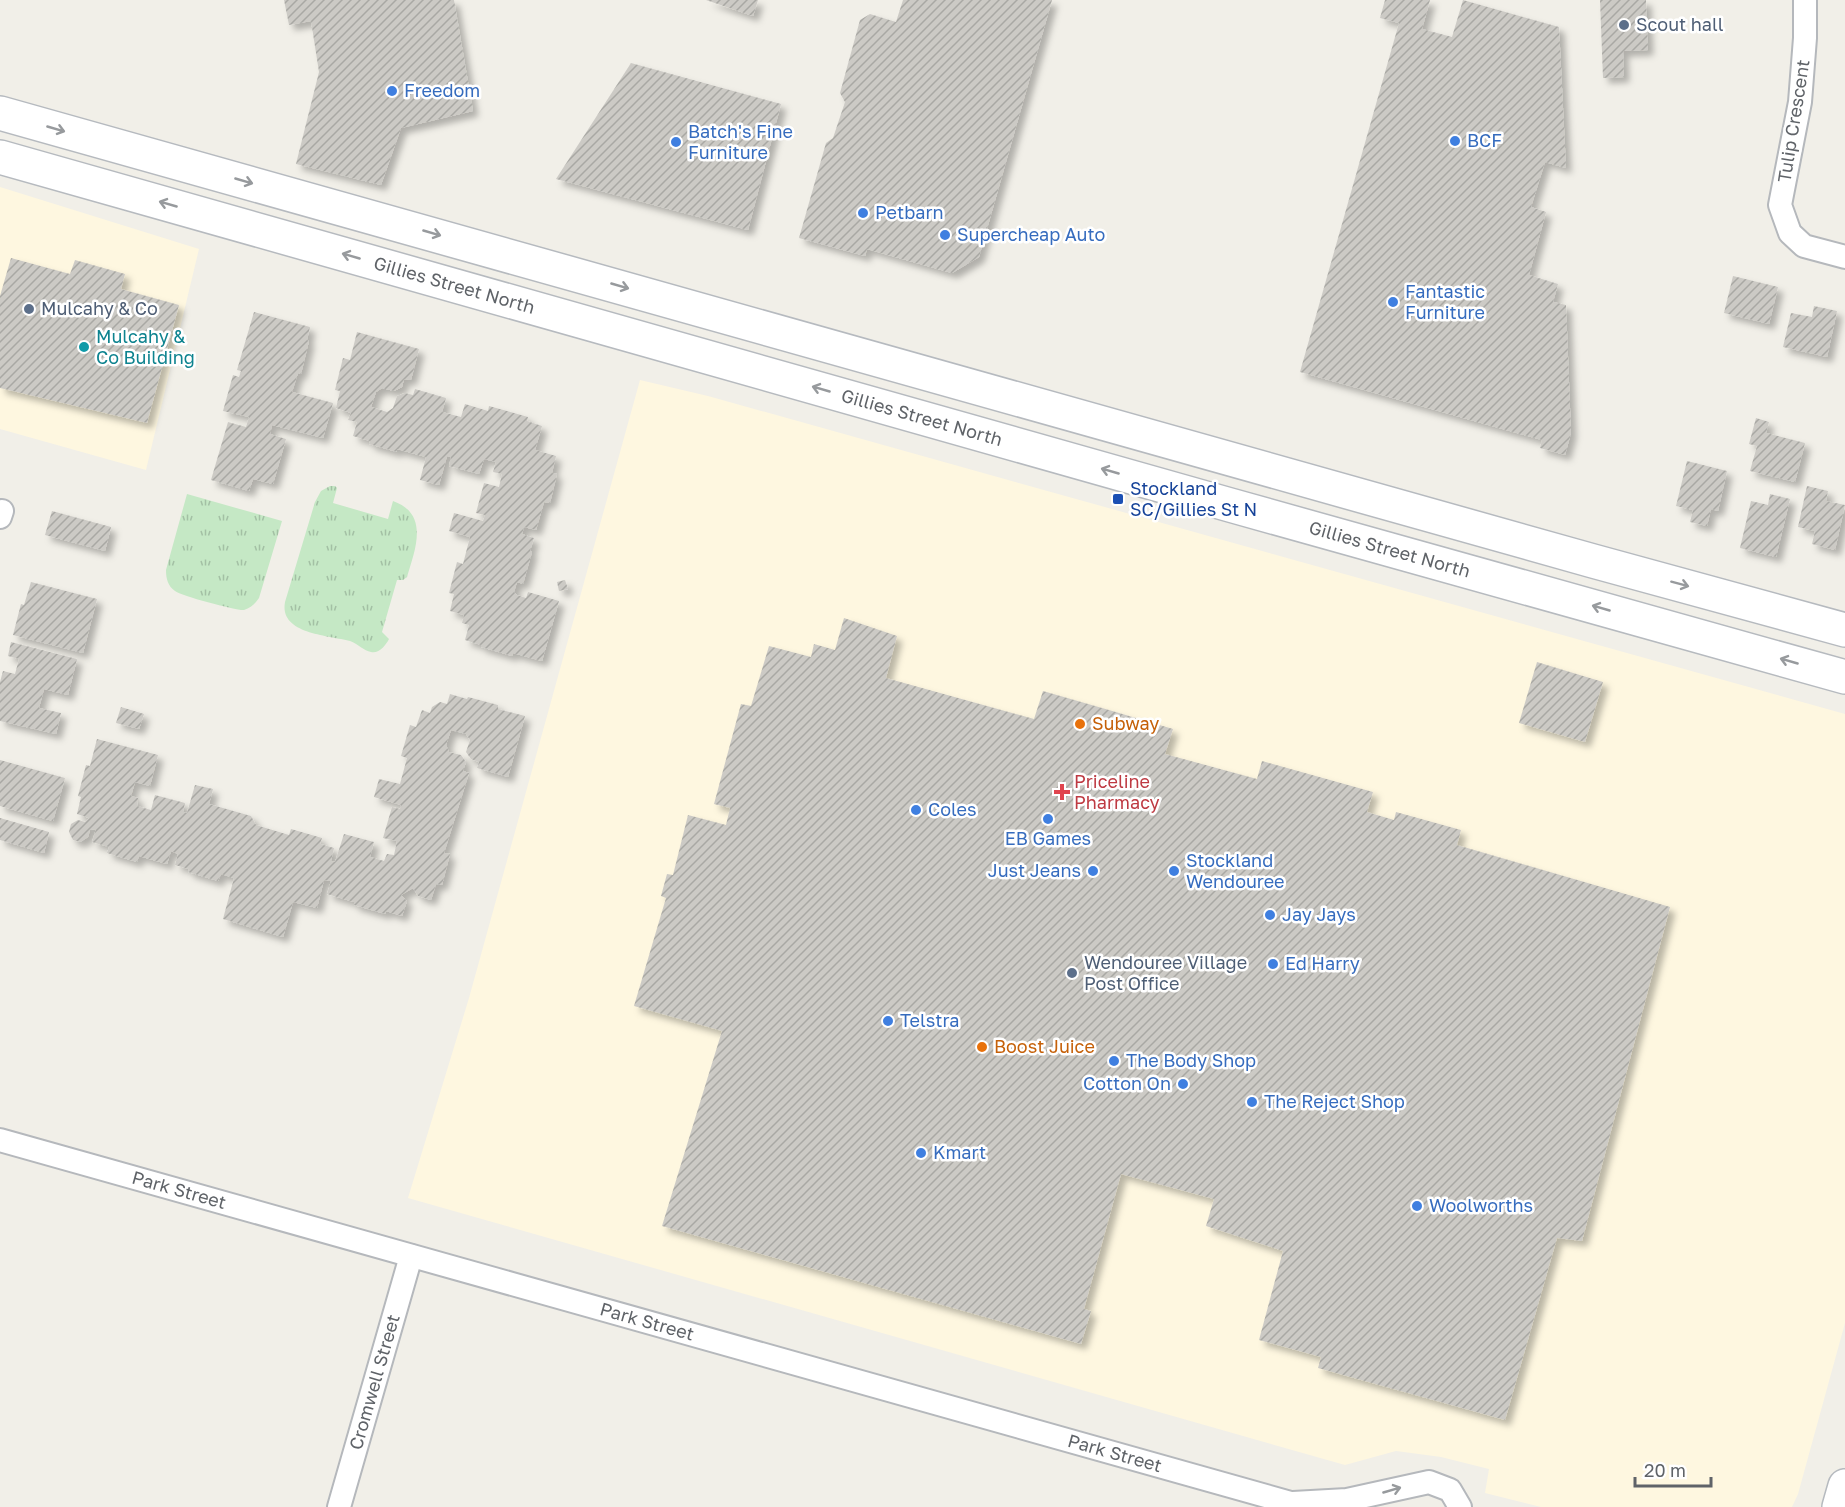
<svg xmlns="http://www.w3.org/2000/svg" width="1845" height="1507" font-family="'Golos Text',sans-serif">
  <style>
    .commercial { fill: #fef7e0 }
    .grass { fill: url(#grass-tufts) }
    .building { fill: url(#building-hatch); filter: url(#shadow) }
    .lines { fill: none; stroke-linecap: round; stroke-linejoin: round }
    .minor-casing { stroke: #b5b8bc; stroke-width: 26 }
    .secondary-casing { stroke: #b6babf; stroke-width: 36 }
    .minor { stroke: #fff; stroke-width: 22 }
    .secondary { stroke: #fff; stroke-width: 33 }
    .oneway { stroke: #979a9d }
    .service-dot { fill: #5c6f8a; stroke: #fff; stroke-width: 2 }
    .shop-dot { fill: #3f7fe0; stroke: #fff; stroke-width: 2 }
    .culture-dot { fill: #0f9aa8; stroke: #fff; stroke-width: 2 }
    .transit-dot { fill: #1a4fb4; stroke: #fff; stroke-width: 2 }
    .food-dot { fill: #e8710a; stroke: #fff; stroke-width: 2 }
    .health-dot { fill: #e0444e; stroke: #fff; stroke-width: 2 }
    .labels { text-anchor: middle; stroke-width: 5; stroke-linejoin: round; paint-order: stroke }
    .service-label { font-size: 18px; fill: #4e5e75; stroke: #fff; text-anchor: start }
    .shop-label { font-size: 18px; fill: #366cbe; stroke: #fff; text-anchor: start }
    .street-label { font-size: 18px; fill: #5f6368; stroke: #fff }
    .culture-label { font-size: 18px; fill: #0d838f; stroke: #fff; text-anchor: start }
    .transit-label { font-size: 18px; fill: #164399; stroke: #fff; text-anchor: start }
    .food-label { font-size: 18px; fill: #c56008; stroke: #fff; text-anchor: start }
    .health-label { font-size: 18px; fill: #be3a42; stroke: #fff; text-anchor: start }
  </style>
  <defs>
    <pattern id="grass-tufts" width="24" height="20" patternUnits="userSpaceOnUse" patternTransform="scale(1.5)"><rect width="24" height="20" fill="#c5e8c5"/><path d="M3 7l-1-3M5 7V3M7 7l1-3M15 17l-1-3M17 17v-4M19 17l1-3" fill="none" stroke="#a3c0a4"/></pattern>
    <pattern id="building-hatch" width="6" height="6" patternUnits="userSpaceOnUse" patternTransform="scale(1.5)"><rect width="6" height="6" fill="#cccac5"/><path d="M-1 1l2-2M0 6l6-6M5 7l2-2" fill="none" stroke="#a9a8a4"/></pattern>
    <filter id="shadow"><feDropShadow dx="5.5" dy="5.5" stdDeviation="3" flood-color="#0004"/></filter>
  </defs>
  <rect width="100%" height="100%" fill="#f1efe8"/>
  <g class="commercial">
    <polygon points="0,187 199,249 146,470 0,429"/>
    <polygon points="640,380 708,396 1845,714 1845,1323 1798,1494 1792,1507 1541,1507 1485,1493 1489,1469 1441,1457 1396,1451 1345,1465 408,1198 469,998"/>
  </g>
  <g class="grass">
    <path d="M330 486H335L337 488 333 503 388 519 393 501C430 514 415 550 407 577L403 580H397L382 632 389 639C386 645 379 654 371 652 364 651 358 644 350 641 328 635 279 634 285 602L315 502 321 491Z"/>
    <path d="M187 494 282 521 259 598C255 604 251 608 244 610 238 611 181 596 175 591 168 586 166 579 166 570Z"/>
  </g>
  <g class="building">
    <polygon points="284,0 454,0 473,111 401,128 381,185 296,164 319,72 311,21 289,25"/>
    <polygon points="706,0 758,0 753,16"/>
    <polygon points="903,0 1052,0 979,257 952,273 867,249 865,256 799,238 826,143 833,138 845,102 840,93 860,20 870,14 896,22"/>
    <polygon points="1385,0 1430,0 1422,29 1452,37 1463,0 1559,27 1566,168 1545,162 1531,207 1546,212 1529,275 1558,284 1553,302 1566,305 1571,433 1565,455 1540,448 1542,440 1300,372 1399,23 1380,18"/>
    <polygon points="1600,0 1646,0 1648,50 1623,51 1624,77 1603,78"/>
    <polygon points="631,63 781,104 748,230 556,179"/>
    <polygon points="11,258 70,274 75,260 125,274 121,289 179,305 147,423 0,388 0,296"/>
    <polygon points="1733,276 1778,287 1769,324 1724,313"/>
    <polygon points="1814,306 1837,311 1827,357 1783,347 1791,313 1812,317"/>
    <polygon points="254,312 310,327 307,340 309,341 301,374 298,373 292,392 333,403 323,438 272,425 270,434 286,439 273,484 253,479 249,491 211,480 228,422 246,427 249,417 223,411 233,375 239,377 241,371 237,370"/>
    <polygon points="357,332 419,349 411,380 404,379 402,387 394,391 382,388 376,392 371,407 387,412 393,408 397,396 405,393 413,395 415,389 446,398 442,412 461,417 465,404 488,411 489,406 528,417 527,421 542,426 535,450 556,456 552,473 557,474 550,503 544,502 536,530 524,527 522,534 534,538 530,551 532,552 523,584 517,582 514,592 517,595 526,598 528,592 559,601 542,661 513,653 512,656 481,647 481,645 465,640 469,625 462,623 464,615 450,611 454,594 449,593 457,562 463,564 470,537 449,531 454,513 483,521 485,515 476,513 484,483 499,487 502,474 493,472 496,462 484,459 479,474 449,466 451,457 447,456 439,485 420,480 426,457 397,449 397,452 369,444 370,441 353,436 357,422 348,420 351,413 336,408 340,391 335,390 343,358 350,360"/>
    <polygon points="1756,418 1769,422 1766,433 1805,443 1795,482 1750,471 1757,446 1749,444"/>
    <polygon points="1687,461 1727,471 1718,511 1711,509 1707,526 1690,522 1693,510 1676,506"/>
    <polygon points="1807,486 1828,491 1826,501 1845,505 1835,550 1812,544 1815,531 1798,527"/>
    <polygon points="1770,494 1790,499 1776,557 1740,548 1751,501 1768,505"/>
    <polygon points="52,511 111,527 105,551 45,535"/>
    <polygon points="565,580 568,589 559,591 557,582"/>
    <polygon points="31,582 97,599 83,653 13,635 21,604 24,605"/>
    <polygon points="844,618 897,636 886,678 1034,719 1043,691 1109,710 1173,729 1165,754 1257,779 1262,761 1373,792 1367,812 1394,820 1396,812 1461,830 1457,845 1670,907 1582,1241 1557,1238 1505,1420 1318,1368 1321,1357 1259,1340 1283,1251 1206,1226 1214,1199 1121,1174 1084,1309 1091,1311 1081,1344 662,1226 722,1031 634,1006 666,898 661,896 667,874 673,875 688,815 726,825 730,808 714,804 741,704 751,706 769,646 811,657 814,644 835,650"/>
    <polygon points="11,642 77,659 68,695 44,689 39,708 61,713 56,734 0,721 0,682 3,671 15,674 19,659 8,656"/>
    <polygon points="1537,662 1603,682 1585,742 1519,723"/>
    <polygon points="450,694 467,699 468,697 498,705 498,709 525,716 508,777 477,768 479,762 471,759 466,752 470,740 466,734 451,730 446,745 449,752 461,755 466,762 463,771 469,773 444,853 450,854 442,885 436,884 431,900 418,896 413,888 401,895 407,901 402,916 386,911 385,914 354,905 354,902 327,894 331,881 324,880 317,908 293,902 283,937 223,919 234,878 221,874 218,881 188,872 189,869 175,865 178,854 171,851 167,864 139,856 137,862 107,853 109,847 92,842 96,829 90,830 88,837 80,842 73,840 69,832 71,824 78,820 85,822 89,818 77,814 81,797 78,796 86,765 90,766 97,739 158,755 150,786 135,782 131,796 138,798 137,806 151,810 155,795 185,803 183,812 187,813 195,785 213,789 209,804 251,816 256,825 289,835 291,829 322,838 320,844 334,848 331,861 335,862 344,834 374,842 370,857 384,861 387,854 394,855 397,841 383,838 392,807 400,809 401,805 374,797 379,779 400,784 407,758 401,756 410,725 416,727 422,710 430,713 432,707 440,702 447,704"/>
    <polygon points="121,707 144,714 139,729 116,723"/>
    <polygon points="0,760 65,778 53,821 0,806"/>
    <polygon points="0,818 49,832 44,853 0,840"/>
  </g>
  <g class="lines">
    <g class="minor-casing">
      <g id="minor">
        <polyline points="1805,0 1805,38 1800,102 1780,205 1790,233 1804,246 1845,257"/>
        <polyline points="0,517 2,511"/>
        <path id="s1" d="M0 1140 1305 1507"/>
        <polyline points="1293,1503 1347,1500 1429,1482 1450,1490 1460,1507"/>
        <path id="s2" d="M339 1507 411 1256"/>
      </g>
    </g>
    <g class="secondary-casing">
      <g id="secondary">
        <polyline points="0,113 1593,561 1845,630"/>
        <path id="s3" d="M0 157 1230 505 1845 677"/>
        <polyline points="1839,1507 1845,1486"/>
      </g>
    </g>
    <use href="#minor" class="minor"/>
    <use href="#secondary" class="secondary"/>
  </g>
  <defs><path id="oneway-shaft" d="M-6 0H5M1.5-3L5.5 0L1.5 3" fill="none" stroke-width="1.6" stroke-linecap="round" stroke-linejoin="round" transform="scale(1.5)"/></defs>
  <g class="oneway">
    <use href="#oneway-shaft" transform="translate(56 129) rotate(16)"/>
    <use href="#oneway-shaft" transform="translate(244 181) rotate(16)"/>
    <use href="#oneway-shaft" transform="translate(168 204) rotate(-164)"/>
    <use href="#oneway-shaft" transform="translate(432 233) rotate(16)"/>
    <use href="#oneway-shaft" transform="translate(351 256) rotate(-164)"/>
    <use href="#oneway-shaft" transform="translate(620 286) rotate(16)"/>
    <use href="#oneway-shaft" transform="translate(821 389) rotate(-164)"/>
    <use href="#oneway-shaft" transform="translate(1110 471) rotate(-164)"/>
    <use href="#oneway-shaft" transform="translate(1680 584) rotate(15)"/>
    <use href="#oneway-shaft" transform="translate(1601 608) rotate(-164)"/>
    <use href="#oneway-shaft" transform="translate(1789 661) rotate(-164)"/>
    <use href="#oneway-shaft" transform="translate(1392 1490) rotate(-16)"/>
  </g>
  <g class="service-dot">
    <circle cx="1624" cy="25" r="6"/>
    <circle cx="29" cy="309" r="6"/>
    <circle cx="1072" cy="973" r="6"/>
  </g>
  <g class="shop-dot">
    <circle cx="392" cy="91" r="6"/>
    <circle cx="1455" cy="141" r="6"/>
    <circle cx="676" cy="142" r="6"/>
    <circle cx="863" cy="213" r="6"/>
    <circle cx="945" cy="235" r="6"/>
    <circle cx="1393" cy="302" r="6"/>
    <circle cx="916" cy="810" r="6"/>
    <circle cx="1048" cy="819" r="6"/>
    <circle cx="1093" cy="871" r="6"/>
    <circle cx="1174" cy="871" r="6"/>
    <circle cx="1270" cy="915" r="6"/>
    <circle cx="1273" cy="964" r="6"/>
    <circle cx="888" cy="1021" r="6"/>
    <circle cx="1114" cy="1061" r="6"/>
    <circle cx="1183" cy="1084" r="6"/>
    <circle cx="1252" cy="1102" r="6"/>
    <circle cx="921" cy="1153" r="6"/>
    <circle cx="1417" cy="1206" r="6"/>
  </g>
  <circle class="culture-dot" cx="84" cy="347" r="6"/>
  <rect class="transit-dot" x="1112" y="493" width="12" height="12" rx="3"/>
  <g class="food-dot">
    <circle cx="1080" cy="724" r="6"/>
    <circle cx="982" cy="1047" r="6"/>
  </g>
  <path class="health-dot" d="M1059 783h6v6h6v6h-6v6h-6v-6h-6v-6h6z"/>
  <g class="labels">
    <g class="service-label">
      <text x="1636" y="31">Scout hall</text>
      <text x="41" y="315">Mulcahy &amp; Co</text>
      <text x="1084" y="969">Wendouree Village<tspan x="1084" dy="21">Post Office</tspan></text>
    </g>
    <g class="shop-label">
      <text x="404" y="97">Freedom</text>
      <text x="688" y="138">Batch's Fine<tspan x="688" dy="21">Furniture</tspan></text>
      <text x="1467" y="147">BCF</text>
      <text x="875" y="219">Petbarn</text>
      <text x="957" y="241">Supercheap Auto</text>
      <text x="1405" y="298">Fantastic<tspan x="1405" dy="21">Furniture</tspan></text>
      <text x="928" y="816">Coles</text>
      <text x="1048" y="845" text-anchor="middle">EB Games</text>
      <text x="1186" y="867">Stockland<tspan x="1186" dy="21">Wendouree</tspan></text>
      <text x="1081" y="877" text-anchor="end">Just Jeans</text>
      <text x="1282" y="921">Jay Jays</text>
      <text x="1285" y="970">Ed Harry</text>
      <text x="900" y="1027">Telstra</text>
      <text x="1126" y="1067">The Body Shop</text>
      <text x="1171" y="1090" text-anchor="end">Cotton On</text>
      <text x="1264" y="1108">The Reject Shop</text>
      <text x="933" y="1159">Kmart</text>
      <text x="1429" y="1212">Woolworths</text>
    </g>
    <g class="street-label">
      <text transform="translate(1794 121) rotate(-81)" y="6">Tulip Crescent</text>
      <text dy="6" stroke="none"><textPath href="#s3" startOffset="472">Gillies Street North</textPath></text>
      <text dy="6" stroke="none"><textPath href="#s3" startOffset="958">Gillies Street North</textPath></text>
      <text dy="6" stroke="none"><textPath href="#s3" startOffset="1444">Gillies Street North</textPath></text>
      <text dy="6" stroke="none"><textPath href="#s1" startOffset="186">Park Street</textPath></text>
      <text dy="6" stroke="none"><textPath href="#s1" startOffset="672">Park Street</textPath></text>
      <text dy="6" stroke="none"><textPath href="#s2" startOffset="130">Cromwell Street</textPath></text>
      <text dy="6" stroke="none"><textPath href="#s1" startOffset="1158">Park Street</textPath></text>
    </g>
    <g class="culture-label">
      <text x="96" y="343">Mulcahy &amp;<tspan x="96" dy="21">Co Building</tspan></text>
    </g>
    <g class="transit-label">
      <text x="1130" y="495">Stockland<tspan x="1130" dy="21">SC/Gillies St N</tspan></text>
    </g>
    <g class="food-label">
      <text x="1092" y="730">Subway</text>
      <text x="994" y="1053">Boost Juice</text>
    </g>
    <g class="health-label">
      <text x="1074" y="788">Priceline<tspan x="1074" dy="21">Pharmacy</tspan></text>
    </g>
  </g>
  <path d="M1635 1477v9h76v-9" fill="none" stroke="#5f6368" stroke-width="3"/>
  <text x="1644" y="1477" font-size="18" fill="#5f6368" stroke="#ffffff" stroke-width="4.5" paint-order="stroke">20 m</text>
</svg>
